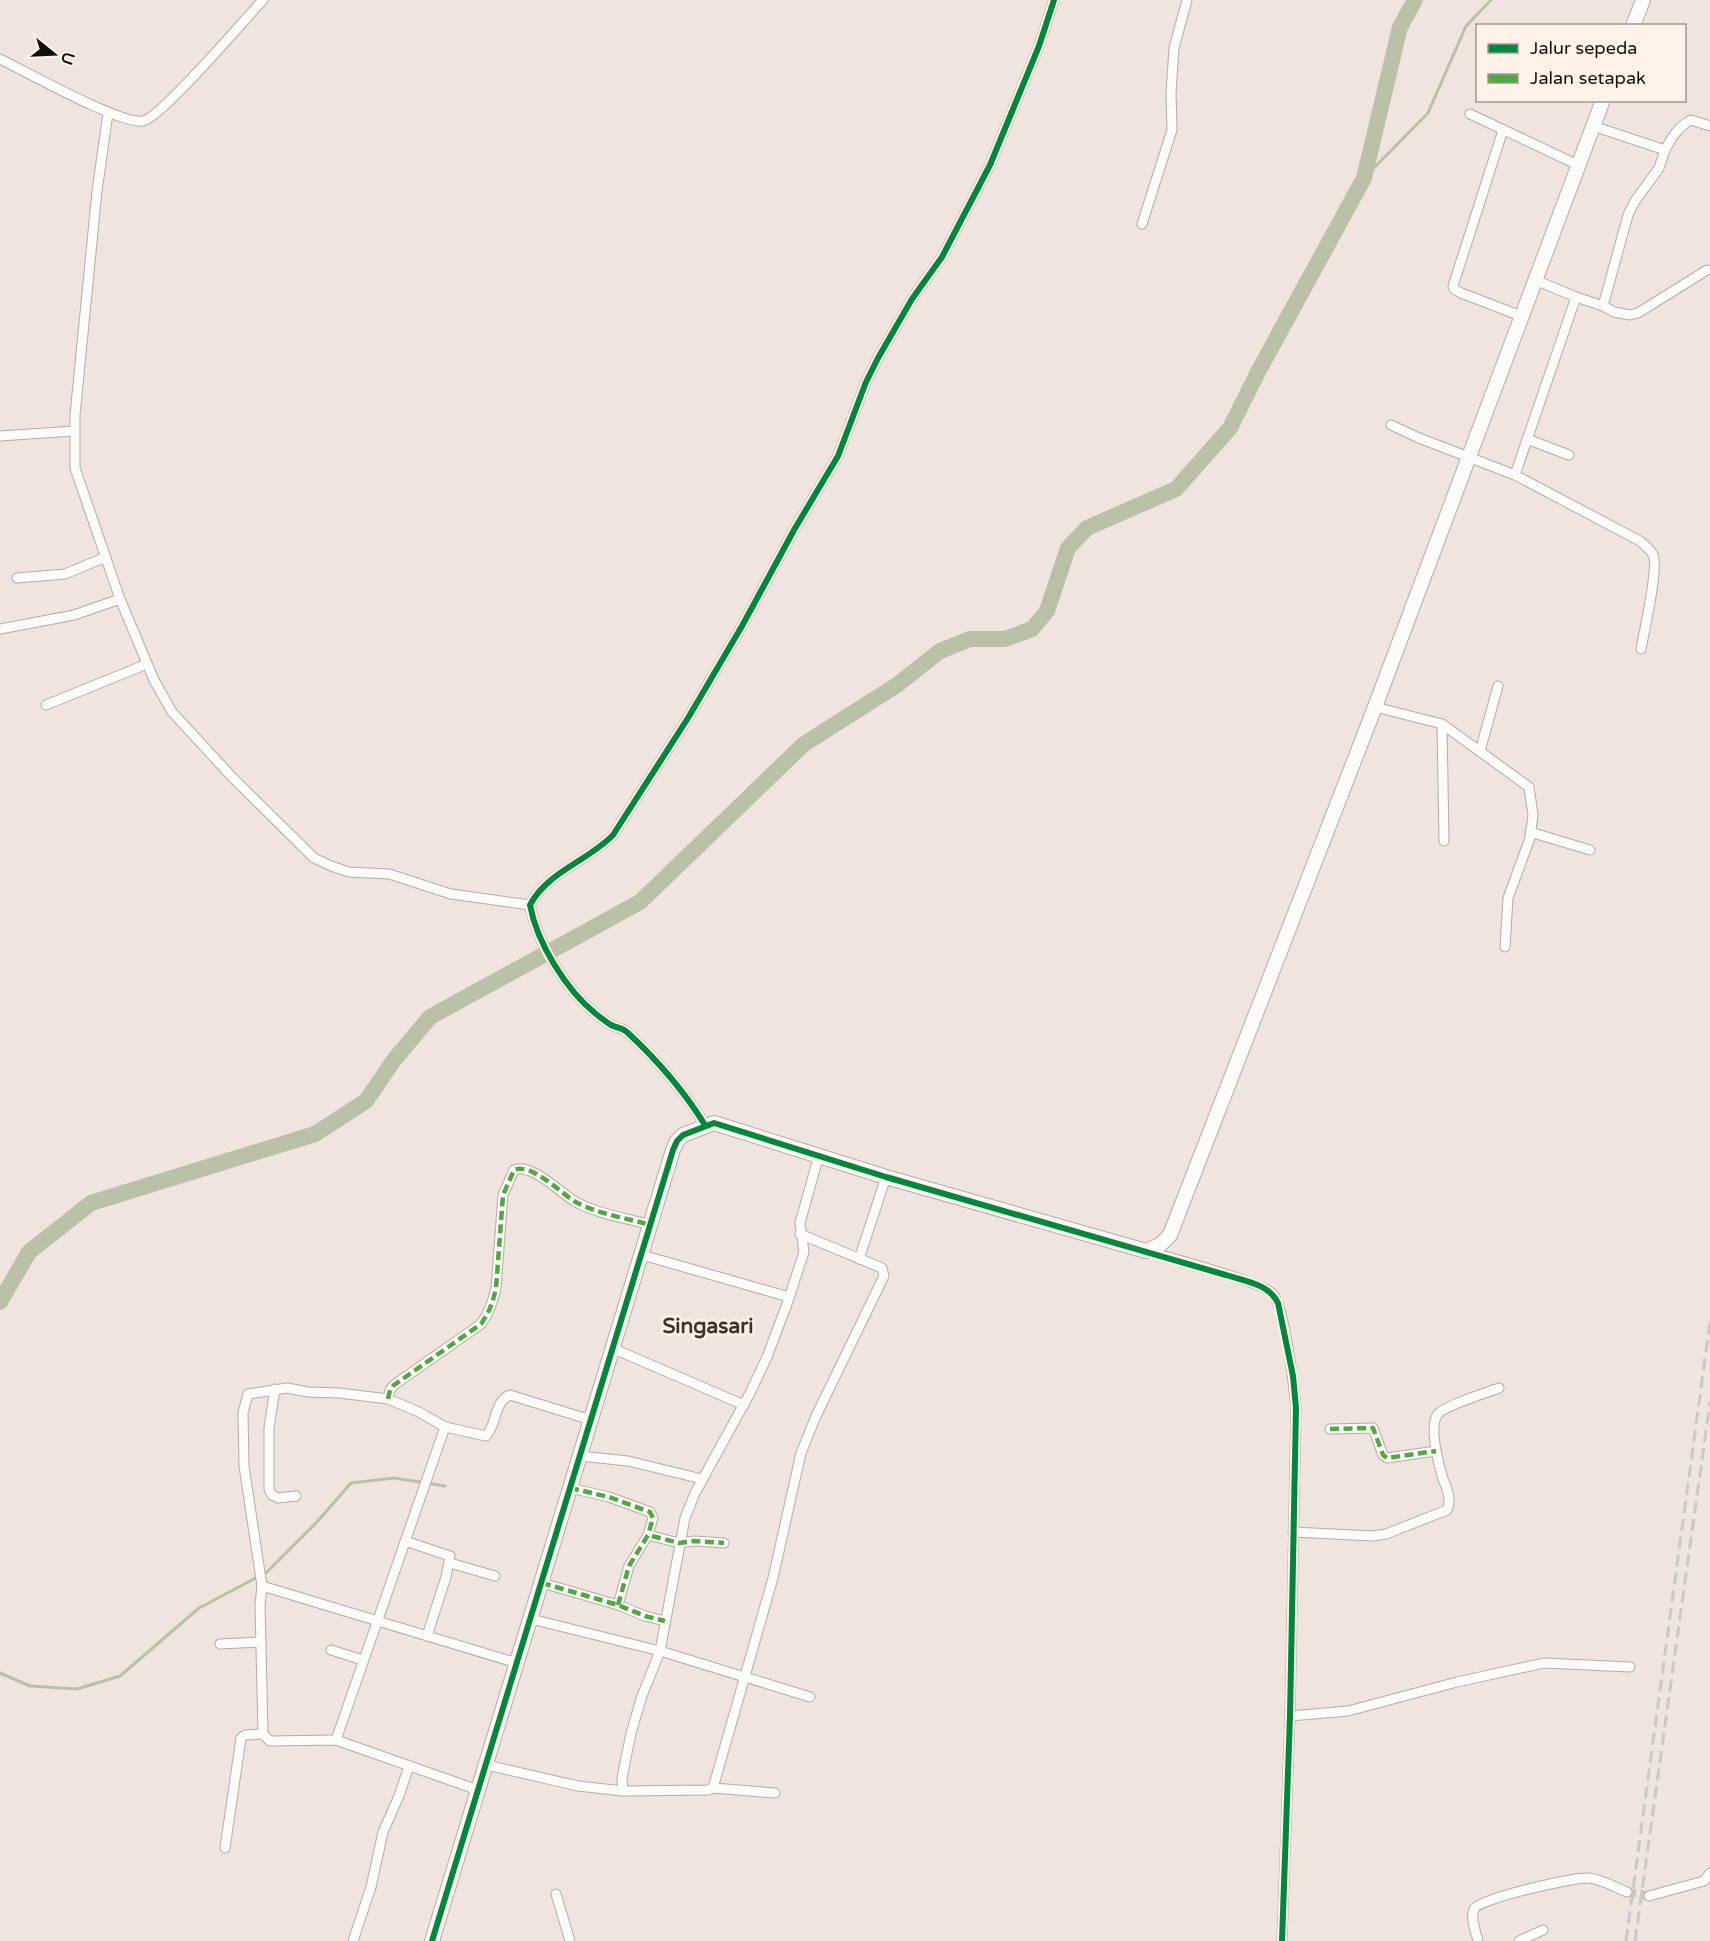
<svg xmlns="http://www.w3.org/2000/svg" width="1710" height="1941" font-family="'Varela Round',sans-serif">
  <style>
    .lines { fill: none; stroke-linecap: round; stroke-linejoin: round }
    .stream { stroke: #bbc0a9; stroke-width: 3 }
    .river { stroke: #bbc0a9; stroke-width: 16 }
    .street-tunnel { stroke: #cec4be; stroke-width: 9; stroke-dasharray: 9 4.5; stroke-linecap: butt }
    .street-casing { stroke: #b4aca7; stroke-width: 11 }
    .secondary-casing { stroke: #b4aca7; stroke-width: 16 }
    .street { stroke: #fdfbfa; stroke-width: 9 }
    .secondary { stroke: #fdfbfa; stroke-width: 14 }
    .rail { stroke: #cbc9c7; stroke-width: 3; stroke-dasharray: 12 6; stroke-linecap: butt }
    .quiet { stroke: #51a841; stroke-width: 4.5; stroke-dasharray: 9 4.5; stroke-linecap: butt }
    .cycleway-casing { stroke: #fef2ea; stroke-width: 10 }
    .cycleway { stroke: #00873e; stroke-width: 6 }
    .labels { text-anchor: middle; stroke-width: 5; stroke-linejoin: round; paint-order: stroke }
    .quarter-label { font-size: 21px; font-weight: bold; fill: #413228; stroke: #fef2ea }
  </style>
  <rect width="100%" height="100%" fill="#efe4de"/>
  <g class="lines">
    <g class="stream">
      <polyline points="1364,178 1428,113 1466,26 1491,0"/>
      <polyline points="0,1673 30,1686 77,1689 120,1676 199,1608 267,1572 317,1522 351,1483 394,1478 445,1486"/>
    </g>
    <polyline class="river" points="0,1302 29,1252 91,1203 315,1134 366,1101 394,1060 430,1017 640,902 804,744 897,685 940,651 970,639 1005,639 1032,629 1047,611 1068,548 1087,528 1176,489 1230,428 1258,372 1364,178 1400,27 1415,0"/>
    <polyline class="street-tunnel" points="1627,1892 1649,1896"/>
    <g class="street-casing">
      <g id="street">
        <path d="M0 59C25 71 121 125 143 121 161 118 245 19 263 0"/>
        <polyline points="108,113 97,191 75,415 75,468 120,599"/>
        <polyline points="1470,114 1578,165"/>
        <polyline points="1593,126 1665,150 1659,168 1635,201 1628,215 1603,306"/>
        <polyline points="1503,130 1453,286 1454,289 1461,293 1521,316"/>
        <path d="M1665 150C1672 137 1678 127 1691 120L1710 126"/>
        <polyline points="1142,224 1172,130 1171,93 1174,48 1187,0"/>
        <polyline points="1535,280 1576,297 1603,306 1614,312 1630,315 1638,313 1707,270"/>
        <path d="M1391 425 1419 438 1515 475 1640 541C1644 545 1651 550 1653 555 1659 567 1644 632 1641 649"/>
        <polyline points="0,436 74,431"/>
        <polyline points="1527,439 1569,455"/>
        <polyline points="1515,475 1576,297"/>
        <polyline points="17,578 65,574 106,557"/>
        <polyline points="0,629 74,615 120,599 154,680 172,712 232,777 314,858 331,866 349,872 389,874 451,894 530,905"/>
        <polyline points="46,705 147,664"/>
        <polyline points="1375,707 1442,724 1529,787 1533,815 1530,838 1508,898 1505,947"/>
        <polyline points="1442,724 1444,841"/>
        <polyline points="1480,751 1498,686"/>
        <polyline points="1530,832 1590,850"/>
        <path d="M705 1125C684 1091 657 1060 628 1033 623 1028 617 1028 611 1025 606 1022 601 1018 596 1014 566 990 537 943 530 905 547 872 588 861 613 835L688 718 742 626 794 530 838 456 866 382 878 358 912 299 942 257 990 165 1039 46 1054 0"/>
        <path d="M1146 1251C1168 1257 1263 1282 1273 1294 1285 1309 1294 1386 1296 1408L1290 1716 1282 1941"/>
        <polyline points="642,1255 789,1297"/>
        <polyline points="859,1259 886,1177"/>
        <polyline points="614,1349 744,1405"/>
        <polyline points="275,1389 269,1428 269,1489 272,1495 278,1498 296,1496"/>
        <path d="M388 1399 390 1390 394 1385 481 1324C489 1313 493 1302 496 1288L503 1195 514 1170C530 1162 560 1192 574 1201 597 1214 626 1218 651 1225"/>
        <polyline points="445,1427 419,1412 388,1399 339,1393 308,1392 287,1388 248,1394 243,1413 244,1466 262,1586 260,1605 263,1734 270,1741 336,1740 478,1790"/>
        <polyline points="1330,1429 1373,1428 1383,1455 1387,1458 1436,1451"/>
        <polyline points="580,1456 628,1461 702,1479"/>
        <polyline points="570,1488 609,1497 650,1512 653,1518 648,1535"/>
        <path d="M1293 1532 1373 1536 1386 1534 1447 1510C1452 1500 1447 1489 1443 1479 1439 1465 1428 1426 1438 1414 1446 1405 1486 1393 1499 1388"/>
        <polyline points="405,1541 450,1556 446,1577 427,1636"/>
        <polyline points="450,1563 495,1576"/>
        <polyline points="542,1583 618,1605 645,1616 665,1621"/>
        <polyline points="262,1586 517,1663"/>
        <polyline points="618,1605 629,1566 648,1535 679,1543 695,1541 724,1543"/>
        <polyline points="531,1619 660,1651 810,1697"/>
        <polyline points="220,1644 261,1642"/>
        <polyline points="331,1650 363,1660"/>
        <polyline points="1290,1716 1348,1711 1457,1682 1544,1663 1630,1667"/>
        <path d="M336 1740 445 1427 486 1436C497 1425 494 1401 510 1395L591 1420"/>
        <polyline points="487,1765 578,1786 623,1791 708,1790 713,1788 773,1578 801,1453 816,1416 884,1276 882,1268 800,1234"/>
        <polyline points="713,1788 775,1793"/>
        <polyline points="623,1791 622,1778 631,1733 642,1696 660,1651 685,1518 695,1493 750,1393 767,1357 787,1304 804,1252 800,1223 819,1155"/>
        <polyline points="225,1848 241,1738 245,1735 263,1734"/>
        <polyline points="556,1894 570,1941"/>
        <polyline points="1649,1896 1704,1881 1710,1873"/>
        <polyline points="353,1941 371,1887 383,1832 399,1796 409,1766"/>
        <path d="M1478 1941C1476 1932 1470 1919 1474 1909 1478 1899 1574 1877 1588 1878 1602 1879 1614 1887 1627 1892"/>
        <polyline points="1519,1941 1543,1930"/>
      </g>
    </g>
    <g class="secondary-casing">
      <g id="secondary">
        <polyline points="1633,26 1643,0"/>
        <polyline points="432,1941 673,1150 677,1141 683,1135 714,1123 886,1177 1146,1251 1160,1245 1170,1235 1375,707 1603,100"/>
      </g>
    </g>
    <use href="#street" class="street"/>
    <use href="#secondary" class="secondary"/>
    <g class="rail">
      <polyline points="1626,1941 1710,1322"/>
      <polyline points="1635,1941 1710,1402"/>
    </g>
    <g class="quiet">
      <path d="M388 1399 390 1390 394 1385 481 1324C489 1313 493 1302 496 1288L503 1195 514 1170C530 1162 560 1192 574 1201 597 1214 626 1218 651 1225"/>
      <polyline points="1330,1429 1373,1428 1383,1455 1387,1458 1436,1451"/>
      <polyline points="570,1488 609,1497 650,1512 653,1518 648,1535"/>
      <polyline points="542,1583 618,1605 645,1616 665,1621"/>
      <polyline points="618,1605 629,1566 648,1535 679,1543 695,1541 724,1543"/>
    </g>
    <g class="cycleway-casing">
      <g id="cycleway">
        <path d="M705 1125C684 1091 657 1060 628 1033 623 1028 617 1028 611 1025 606 1022 601 1018 596 1014 566 990 537 943 530 905 547 872 588 861 613 835L688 718 742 626 794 530 838 456 866 382 878 358 912 299 942 257 990 165 1039 46 1054 0"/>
        <path d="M432 1941 673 1150 677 1141 683 1135 714 1123 886 1177 1226 1275C1245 1281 1269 1284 1278 1303L1293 1376 1296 1408 1290 1716 1282 1941"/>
      </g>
    </g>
    <use href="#cycleway" class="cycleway"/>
  </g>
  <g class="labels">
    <g class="quarter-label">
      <text x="708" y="1333">Singasari</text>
    </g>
  </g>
  <rect x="1476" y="24" width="210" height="78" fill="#fef2ea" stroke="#a19891" stroke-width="1.5"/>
  <rect x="1488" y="44" width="30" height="9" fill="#00873e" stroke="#a19891" stroke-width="1.5"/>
  <text x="1530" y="54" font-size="18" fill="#16100c">Jalur sepeda</text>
  <rect x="1488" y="74" width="30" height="9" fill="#51a841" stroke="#a19891" stroke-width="1.5"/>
  <text x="1530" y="84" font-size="18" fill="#16100c">Jalan setapak</text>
  <g transform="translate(54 54) rotate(108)" stroke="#fef2ea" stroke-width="4.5" paint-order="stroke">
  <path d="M0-4.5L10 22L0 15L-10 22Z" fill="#16100c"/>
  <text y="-9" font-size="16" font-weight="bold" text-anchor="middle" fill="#16100c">U</text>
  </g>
</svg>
